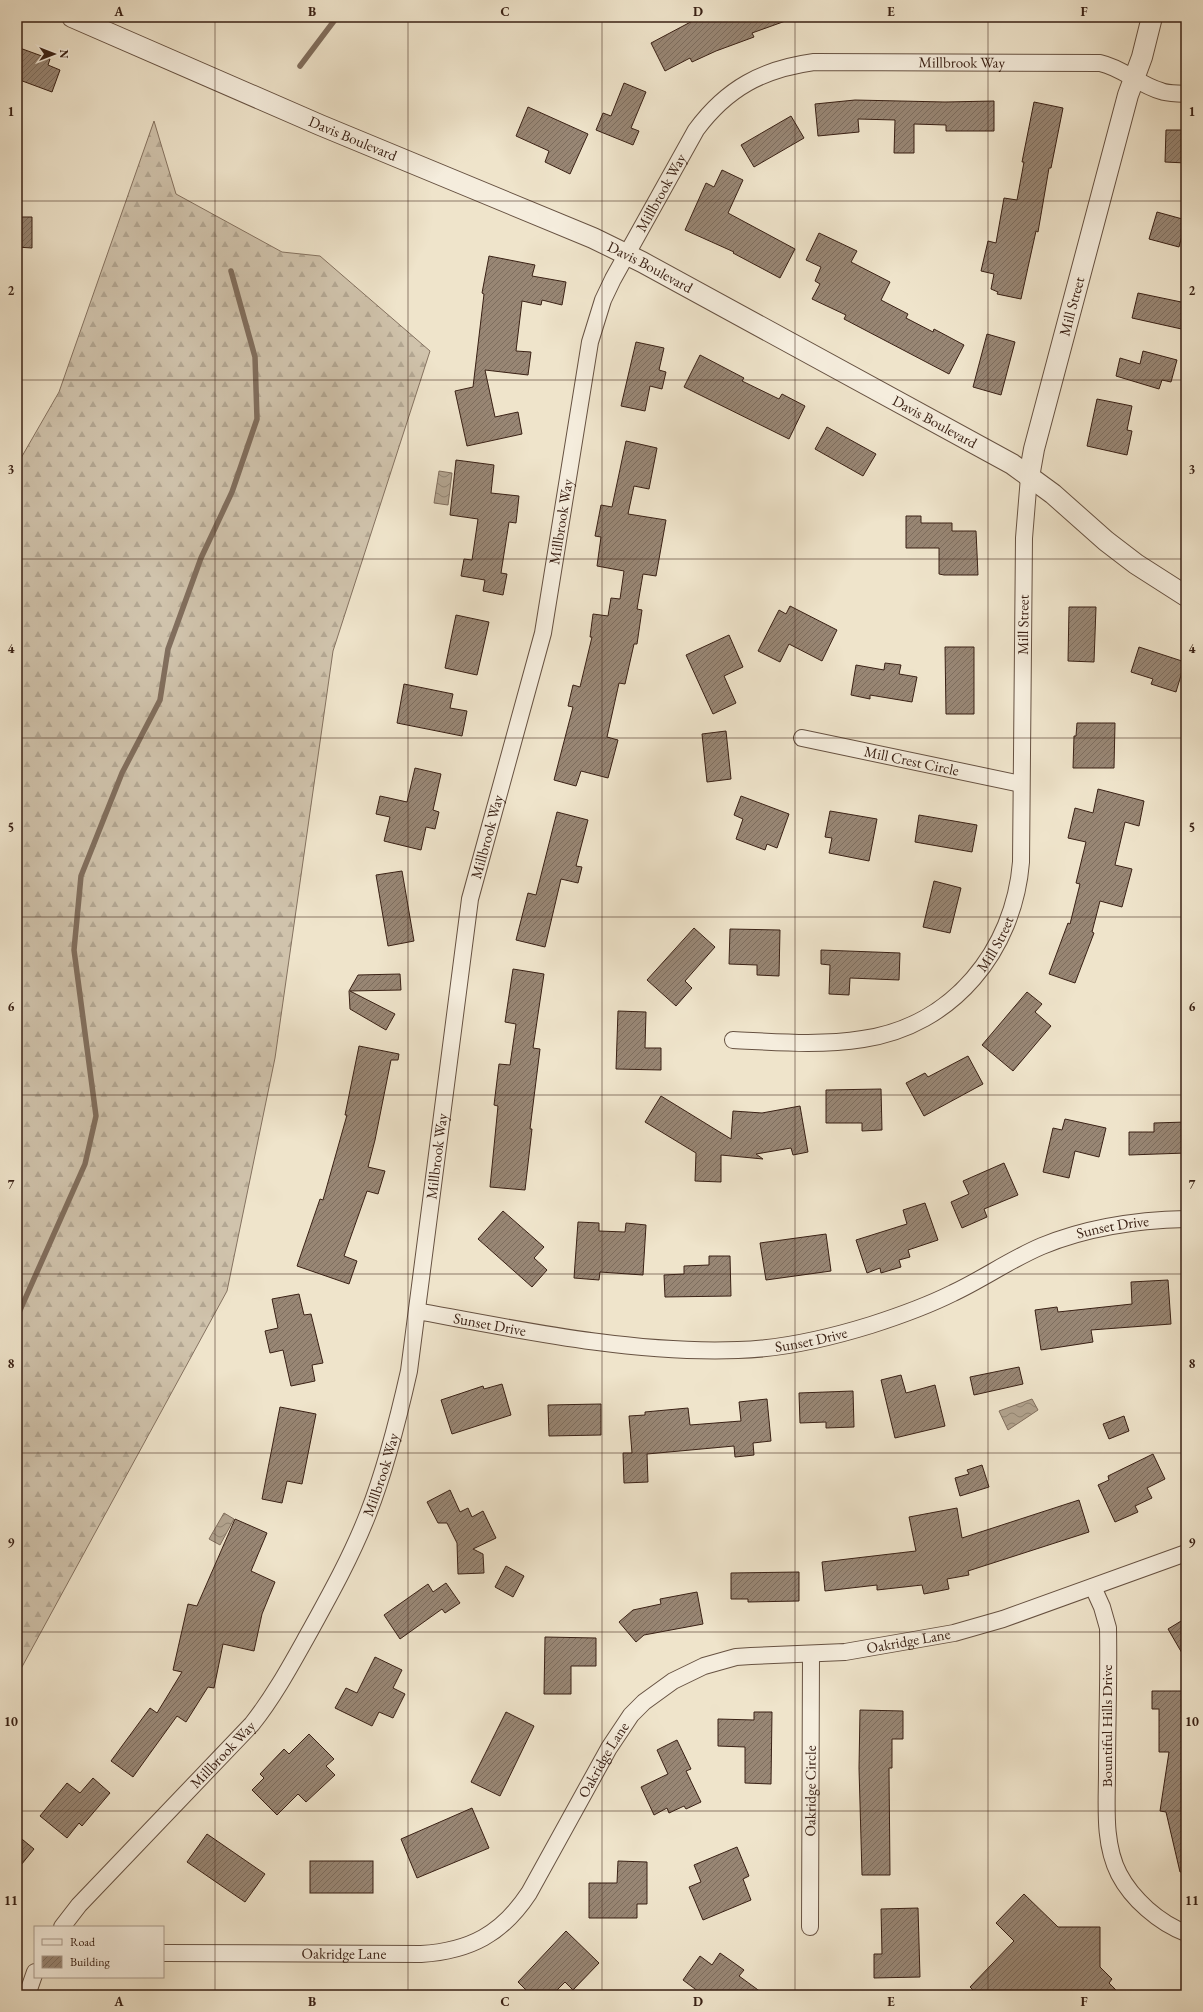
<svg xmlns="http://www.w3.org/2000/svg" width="1203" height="2012" font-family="'EB Garamond',serif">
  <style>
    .forest { fill: url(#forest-firs); stroke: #857260 }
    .water { fill: url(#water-waves); stroke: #816e5d }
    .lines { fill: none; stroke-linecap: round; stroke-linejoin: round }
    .stream { stroke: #816e5d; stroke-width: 5.5 }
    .building { fill: url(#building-hatch); stroke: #3a2115 }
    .minor-casing { stroke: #675242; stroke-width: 18 }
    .tertiary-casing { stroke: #675242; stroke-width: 22 }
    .minor { stroke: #f5eddd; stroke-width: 16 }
    .tertiary { stroke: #f5eddd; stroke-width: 20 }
    .grid { fill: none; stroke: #3a2115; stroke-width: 1; stroke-opacity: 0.55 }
    .labels { text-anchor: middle; stroke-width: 3; stroke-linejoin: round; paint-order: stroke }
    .street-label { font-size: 15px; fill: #3a2115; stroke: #f5eddd }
    .neatline { fill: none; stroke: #3a2115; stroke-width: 1.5 }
    .grid-label { font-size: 13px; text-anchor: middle; font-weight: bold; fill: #3a2115 }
  </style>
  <defs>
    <pattern id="forest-firs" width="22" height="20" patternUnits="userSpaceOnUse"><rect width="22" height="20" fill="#d0c3ac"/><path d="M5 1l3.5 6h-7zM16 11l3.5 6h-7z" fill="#b3a793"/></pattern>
    <pattern id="water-waves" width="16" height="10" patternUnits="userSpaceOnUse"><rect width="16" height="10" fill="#b1a28d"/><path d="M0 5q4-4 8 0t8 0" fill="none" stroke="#918472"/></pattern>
    <pattern id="building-hatch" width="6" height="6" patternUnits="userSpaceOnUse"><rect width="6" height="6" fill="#988674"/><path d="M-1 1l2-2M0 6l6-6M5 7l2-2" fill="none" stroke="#7d6d5e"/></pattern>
  </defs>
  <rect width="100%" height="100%" fill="#efe4cb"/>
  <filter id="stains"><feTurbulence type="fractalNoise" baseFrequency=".005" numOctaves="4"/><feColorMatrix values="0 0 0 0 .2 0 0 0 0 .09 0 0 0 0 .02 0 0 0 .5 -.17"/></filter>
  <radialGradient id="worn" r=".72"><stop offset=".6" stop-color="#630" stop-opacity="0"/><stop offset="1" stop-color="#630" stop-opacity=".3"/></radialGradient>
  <polygon class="forest" points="154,121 176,194 282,252 320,256 430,351 333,651 275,1058 227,1291 17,1676 17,465 59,392"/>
  <g class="water">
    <polygon points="439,471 452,473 448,505 434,503"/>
    <polygon points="1032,1399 1038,1410 1008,1430 999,1411"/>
    <polygon points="224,1513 234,1519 220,1545 209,1539"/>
  </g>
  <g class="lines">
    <g class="stream">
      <polyline points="300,66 337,17"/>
      <polyline points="17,1317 85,1164 96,1116 74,950 81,876 122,773 160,700 168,649 201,558 232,492 257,419 255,357 231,271"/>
    </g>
  </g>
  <g class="building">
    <polygon points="700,17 791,17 791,19 752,33 754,37 716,51 692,62 690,58 665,71 651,43"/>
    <polygon points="17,47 50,59 48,65 60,70 52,92 17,79"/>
    <polygon points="624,83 646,92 631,128 639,131 633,145 596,130 603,113 611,116"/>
    <polygon points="855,100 945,102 994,101 994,131 946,131 946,125 914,124 914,153 894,153 895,120 858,119 859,132 818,136 815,104"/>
    <polygon points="1034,102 1063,108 1051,168 1049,168 1038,232 1036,231 1021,299 997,294 998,292 991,289 994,274 981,271 988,241 996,243 1004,198 1017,200 1024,162 1022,162"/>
    <polygon points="528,107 588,134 570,174 545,162 549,151 516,136"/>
    <polygon points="791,116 804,138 754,167 741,145"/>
    <polygon points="1166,130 1186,130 1186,163 1165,162"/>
    <polygon points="722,170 743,180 728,213 795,249 780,278 733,253 734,252 685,230 706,183 714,187"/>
    <polygon points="1157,212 1186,220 1179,247 1149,239"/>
    <polygon points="17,217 32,217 32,248 17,247"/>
    <polygon points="819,233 857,251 851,262 890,282 881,300 908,314 906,318 933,332 934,329 964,345 949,374 844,319 846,315 812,299 820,284 815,281 821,267 806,260"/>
    <polygon points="489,256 535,265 532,276 566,282 562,305 542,300 541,305 522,301 516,351 531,352 528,375 485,370 495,417 518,412 522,434 467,446 455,391 473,387 484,294 482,293"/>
    <polygon points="1138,293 1186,303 1186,330 1132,318"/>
    <polygon points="987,334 1015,342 1001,395 973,387"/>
    <polygon points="636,342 664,348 659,370 666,372 662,389 650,386 645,411 621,406"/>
    <polygon points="1143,351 1177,360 1171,382 1162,380 1159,389 1116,376 1120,358 1140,364"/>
    <polygon points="700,355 744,378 742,381 779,399 782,394 805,406 789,439 684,387"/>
    <polygon points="1097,399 1132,406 1127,430 1132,431 1127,455 1087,446"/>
    <polygon points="827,427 876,454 863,476 815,449"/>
    <polygon points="626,441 657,448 649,489 634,486 628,514 666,520 656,576 643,574 637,609 642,610 637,644 634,644 625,684 619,683 607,737 618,740 608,778 581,771 576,786 554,780 573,707 568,706 573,685 580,687 592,637 590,637 593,614 608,616 611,598 620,599 624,571 597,566 601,537 595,536 601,505 612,507"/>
    <polygon points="456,460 494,465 491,493 519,496 516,523 509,522 501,573 507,574 503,595 483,591 485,580 461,576 464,559 472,560 478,519 450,515"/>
    <polygon points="906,516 921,516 921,523 952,523 952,531 976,531 978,575 944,575 939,574 939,548 906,548"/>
    <polygon points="790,606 837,630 822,661 789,644 780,662 758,651 779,610 786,614"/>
    <polygon points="1069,607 1096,607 1094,662 1068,661"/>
    <polygon points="456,615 489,622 477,675 445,668"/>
    <polygon points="729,635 743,667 724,676 736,703 713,714 686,655"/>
    <polygon points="945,647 974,647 974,714 946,714"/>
    <polygon points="1139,647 1185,662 1176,692 1151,684 1153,679 1131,672"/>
    <polygon points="885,663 901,665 899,674 917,677 912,702 870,695 870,699 851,695 856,665 884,670"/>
    <polygon points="404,684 453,694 450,708 467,711 462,736 397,723"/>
    <polygon points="1077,723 1115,723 1114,768 1073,768 1074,736 1076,736"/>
    <polygon points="726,731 731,779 707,782 702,734"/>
    <polygon points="415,768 441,774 433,810 439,812 435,829 426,827 421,850 384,841 390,817 376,814 380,796 407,802"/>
    <polygon points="1098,789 1144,801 1139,826 1125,822 1115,865 1132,869 1122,907 1100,901 1092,932 1094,933 1075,983 1049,974 1068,923 1070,924 1080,884 1076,883 1086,842 1068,838 1075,808 1093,813"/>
    <polygon points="741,796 789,814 777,848 767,844 765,850 736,839 743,819 734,815"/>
    <polygon points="830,811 877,819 869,861 829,853 832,838 825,837"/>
    <polygon points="557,812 588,820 576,866 582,867 578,883 561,879 545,947 516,940 528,893 536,895"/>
    <polygon points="919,815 977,825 972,852 915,842"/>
    <polygon points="402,871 414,941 388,946 376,875"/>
    <polygon points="934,881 961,888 950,933 923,927"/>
    <polygon points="694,928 715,947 685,981 692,988 676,1006 647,980"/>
    <polygon points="730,929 780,930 779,976 757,975 757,965 729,964"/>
    <polygon points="821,950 900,953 899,980 850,978 849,995 829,994 830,965 821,964"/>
    <polygon points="513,969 544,974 533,1048 540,1049 530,1129 532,1129 525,1190 490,1187 498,1106 494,1105 499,1064 510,1065 516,1024 505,1022"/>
    <polygon points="400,974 401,990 350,991 395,1014 386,1030 350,1009 349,991 358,975"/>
    <polygon points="1027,992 1042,1004 1035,1012 1051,1026 1013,1071 982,1045"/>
    <polygon points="618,1011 646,1012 645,1048 661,1048 661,1070 616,1069"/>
    <polygon points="359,1046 399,1054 398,1060 391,1060 375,1140 368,1167 385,1171 378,1194 367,1191 344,1256 357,1261 349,1284 297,1266 320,1199 323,1200 347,1115 345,1115"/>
    <polygon points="968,1056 983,1084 924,1116 906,1083 925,1073 928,1077"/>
    <polygon points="881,1089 882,1130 862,1131 862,1123 826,1123 826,1090"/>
    <polygon points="661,1096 731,1139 733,1111 762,1113 800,1106 808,1152 793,1155 791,1148 756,1154 763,1159 721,1155 721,1182 695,1181 696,1153 645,1122"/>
    <polygon points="1065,1119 1106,1128 1099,1157 1075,1151 1069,1178 1043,1172 1053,1128 1062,1130"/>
    <polygon points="1186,1122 1186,1153 1129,1155 1129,1132 1154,1132 1154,1123"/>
    <polygon points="1004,1163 1018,1195 984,1209 987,1217 962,1228 951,1202 969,1194 963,1181"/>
    <polygon points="925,1203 938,1240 908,1250 910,1257 899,1260 901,1267 881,1273 880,1268 867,1273 856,1240 907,1224 903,1210"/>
    <polygon points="503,1211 544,1247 534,1258 547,1270 532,1287 478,1239"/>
    <polygon points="578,1222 599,1223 599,1231 625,1232 626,1223 646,1225 643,1275 600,1272 599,1280 574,1278"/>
    <polygon points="826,1234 831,1271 766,1280 760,1243"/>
    <polygon points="709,1256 730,1256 731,1296 665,1297 664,1275 684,1274 684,1266 709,1265"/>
    <polygon points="1168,1280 1171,1324 1091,1330 1093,1342 1041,1350 1035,1310 1057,1307 1058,1312 1132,1304 1131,1282"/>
    <polygon points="299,1294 304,1315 311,1314 323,1363 312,1365 315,1381 291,1386 283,1350 270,1353 265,1331 278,1328 272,1299"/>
    <polygon points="1019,1367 1023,1384 974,1395 970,1377"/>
    <polygon points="901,1375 906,1393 935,1385 945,1426 895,1438 881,1380"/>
    <polygon points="502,1384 511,1415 452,1434 441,1400 483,1386 484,1389"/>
    <polygon points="853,1391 854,1427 826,1428 826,1422 800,1423 799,1393"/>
    <polygon points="767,1399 771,1441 753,1443 754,1455 735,1457 734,1446 647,1454 648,1482 624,1483 623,1453 632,1453 629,1416 645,1415 645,1412 688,1408 690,1425 741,1421 739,1402"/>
    <polygon points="601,1404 601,1435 549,1436 548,1405"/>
    <polygon points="280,1407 316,1414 302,1484 287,1481 282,1503 262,1499"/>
    <polygon points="1124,1416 1129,1431 1109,1439 1103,1424"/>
    <polygon points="1153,1454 1165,1479 1147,1488 1152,1498 1135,1506 1138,1512 1115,1522 1098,1485 1109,1480 1108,1476"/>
    <polygon points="982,1465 989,1487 960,1496 955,1478 969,1474 967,1470"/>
    <polygon points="450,1490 460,1512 468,1508 472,1517 483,1511 496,1538 473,1549 483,1554 484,1573 458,1574 457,1543 447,1523 438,1523 427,1502"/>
    <polygon points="1079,1500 1089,1532 968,1571 969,1575 947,1579 949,1589 924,1594 922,1585 877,1590 877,1585 825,1591 822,1562 916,1551 909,1517 957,1508 962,1538"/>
    <polygon points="235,1519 267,1533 251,1571 275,1582 262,1614 254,1651 223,1644 214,1688 208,1687 186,1722 177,1716 133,1777 111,1761 150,1708 157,1713 182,1672 173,1670 188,1604 197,1606"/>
    <polygon points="506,1566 524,1576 513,1597 495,1587"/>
    <polygon points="799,1572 799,1601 748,1602 748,1599 731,1599 731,1573"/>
    <polygon points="446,1583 460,1603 445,1613 442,1609 400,1639 384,1615 428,1584 433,1592"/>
    <polygon points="697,1592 703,1624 644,1635 636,1642 619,1622 633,1610 661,1604 660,1599"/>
    <polygon points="1186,1618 1186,1660 1168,1629"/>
    <polygon points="545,1637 596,1638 596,1666 571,1666 571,1694 544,1694"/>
    <polygon points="375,1657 402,1670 393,1688 405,1694 393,1718 379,1712 372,1726 335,1708 346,1688 357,1693"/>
    <polygon points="1152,1691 1186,1691 1186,1872 1180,1872 1166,1812 1160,1811 1169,1752 1159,1752 1159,1709 1152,1709"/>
    <polygon points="860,1710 903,1711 903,1739 892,1739 892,1768 889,1768 890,1875 862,1875 859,1768"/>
    <polygon points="506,1712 534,1726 500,1796 471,1782"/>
    <polygon points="754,1712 772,1712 771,1784 745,1783 745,1747 718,1746 718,1719 754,1720"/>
    <polygon points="309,1734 334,1759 326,1766 335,1775 306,1802 298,1794 277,1815 252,1790 264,1778 260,1774 284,1749 289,1754"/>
    <polygon points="677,1740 691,1769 686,1771 701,1802 686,1809 684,1806 669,1813 667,1808 654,1815 641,1787 668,1774 657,1750"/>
    <polygon points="93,1778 110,1793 82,1826 79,1823 67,1838 40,1816 67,1783 80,1793"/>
    <polygon points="472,1808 489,1848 417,1878 401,1839"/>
    <polygon points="207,1834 265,1874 245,1902 187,1862"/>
    <polygon points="17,1835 34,1849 17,1870"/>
    <polygon points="737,1847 749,1876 743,1879 751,1900 703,1920 689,1887 701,1882 694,1865"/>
    <rect x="310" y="1861" width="63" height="32"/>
    <polygon points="618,1861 647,1862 647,1904 637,1904 637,1918 589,1918 589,1883 617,1883"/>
    <polygon points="1024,1894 1058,1927 1100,1927 1100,1967 1112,1979 1109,1983 1121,1995 978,1995 970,1987 1014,1941 996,1923"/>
    <polygon points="918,1908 920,1977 874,1978 874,1954 882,1954 881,1909"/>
    <polygon points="566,1931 599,1963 573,1990 565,1982 552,1995 531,1995 518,1982"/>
    <polygon points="720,1953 744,1970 739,1976 765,1995 703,1995 683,1980 700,1956 712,1965"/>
  </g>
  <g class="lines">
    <g class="minor-casing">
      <g id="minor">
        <path id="s1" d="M802 738 1021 784"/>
        <path id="s2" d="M733 1040C776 1042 820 1046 863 1039 953 1026 1014 950 1021 862L1024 538 1029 477"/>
        <path id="s3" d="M417 1311C520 1330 633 1354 738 1350 782 1349 829 1338 871 1325 899 1316 927 1306 953 1293 983 1279 1011 1259 1042 1246 1088 1227 1136 1220 1186 1219"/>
        <path d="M1093 1587 1102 1607 1108 1628C1109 1676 1107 1724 1107 1771 1107 1804 1103 1843 1119 1874 1132 1899 1159 1923 1186 1933"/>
        <path id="s4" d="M62 1927 79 1905 252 1724C275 1695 292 1663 310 1631 331 1593 352 1555 368 1514 386 1468 398 1420 409 1371L470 899 543 633 590 342 603 300 613 279 696 130C727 88 763 69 814 62L1100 63C1123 68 1139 85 1161 91 1168 94 1178 93 1186 94"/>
        <path id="s5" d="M810 1927 811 1655"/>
        <path id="s6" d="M163 1953 421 1954C470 1951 502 1934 529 1893L609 1748 631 1715 644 1702 673 1681 704 1666 736 1657 751 1656 845 1652 954 1633 1003 1619 1186 1553"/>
        <polyline points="27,1995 35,1972"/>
      </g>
    </g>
    <g class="tertiary-casing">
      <g id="tertiary">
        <path id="s7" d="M72 17 320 125 593 238 642 262 1012 464 1053 494 1106 541 1136 564 1186 596"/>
        <path id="s8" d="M1029 477 1034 449 1128 95 1142 57 1152 17"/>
      </g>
    </g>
    <use href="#minor" class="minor"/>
    <use href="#tertiary" class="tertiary"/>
  </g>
  <path class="grid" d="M215 17V1995M408 17V1995M602 17V1995M795 17V1995M988 17V1995M17 201H1186M17 380H1186M17 559H1186M17 738H1186M17 917H1186M17 1095H1186M17 1274H1186M17 1453H1186M17 1632H1186M17 1811H1186"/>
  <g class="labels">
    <g class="street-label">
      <text dy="5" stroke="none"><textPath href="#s4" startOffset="2240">Millbrook Way</textPath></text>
      <text dy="5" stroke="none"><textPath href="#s7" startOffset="306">Davis Boulevard</textPath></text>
      <text dy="5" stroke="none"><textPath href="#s4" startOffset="1880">Millbrook Way</textPath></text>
      <text dy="5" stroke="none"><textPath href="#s7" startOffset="630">Davis Boulevard</textPath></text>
      <text dy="5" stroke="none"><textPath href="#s8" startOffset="176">Mill Street</textPath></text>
      <text dy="5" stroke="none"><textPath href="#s7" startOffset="954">Davis Boulevard</textPath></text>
      <text dy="5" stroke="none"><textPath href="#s4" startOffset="1532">Millbrook Way</textPath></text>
      <text dy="5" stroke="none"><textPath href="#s2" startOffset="624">Mill Street</textPath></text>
      <text dy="5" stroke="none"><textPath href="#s1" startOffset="112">Mill Crest Circle</textPath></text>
      <text dy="5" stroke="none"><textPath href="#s4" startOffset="1208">Millbrook Way</textPath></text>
      <text dy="5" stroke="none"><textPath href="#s2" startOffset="300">Mill Street</textPath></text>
      <text dy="5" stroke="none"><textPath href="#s4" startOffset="884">Millbrook Way</textPath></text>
      <text dy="5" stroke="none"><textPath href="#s3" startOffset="722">Sunset Drive</textPath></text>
      <text dy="5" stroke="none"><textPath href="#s3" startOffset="74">Sunset Drive</textPath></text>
      <text dy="5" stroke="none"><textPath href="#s3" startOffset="398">Sunset Drive</textPath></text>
      <text dy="5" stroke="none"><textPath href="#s4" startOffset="560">Millbrook Way</textPath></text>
      <text dy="5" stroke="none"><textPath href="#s6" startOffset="888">Oakridge Lane</textPath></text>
      <text transform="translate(1107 1726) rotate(-90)" y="5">Bountiful Hills Drive</text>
      <text dy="5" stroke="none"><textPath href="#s4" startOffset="236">Millbrook Way</textPath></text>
      <text dy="5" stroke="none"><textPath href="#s6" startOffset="540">Oakridge Lane</textPath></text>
      <text dy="5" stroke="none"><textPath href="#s5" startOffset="136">Oakridge Circle</textPath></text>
      <text dy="5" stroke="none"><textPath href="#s6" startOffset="181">Oakridge Lane</textPath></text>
    </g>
  </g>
  <rect width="1203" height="2012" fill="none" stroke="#efe4cb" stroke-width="44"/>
  <rect x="34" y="1926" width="130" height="52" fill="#f5eddd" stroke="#aa9b8d"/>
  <rect x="42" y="1939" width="20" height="6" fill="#f5eddd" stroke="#aa9b8d"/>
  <text x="70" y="1946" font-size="12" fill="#3a2115">Road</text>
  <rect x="42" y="1956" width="20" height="12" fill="url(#building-hatch)" stroke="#aa9b8d"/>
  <text x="70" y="1966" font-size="12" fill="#3a2115">Building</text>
  <g transform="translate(54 54) rotate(90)" stroke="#f5eddd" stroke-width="3" paint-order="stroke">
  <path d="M0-3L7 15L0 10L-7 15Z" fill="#3a2115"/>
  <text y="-6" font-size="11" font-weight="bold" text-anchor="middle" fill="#3a2115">N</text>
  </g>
  <rect x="22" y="22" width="1159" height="1968" class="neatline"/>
  <g class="grid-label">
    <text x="119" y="16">A</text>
    <text x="312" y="16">B</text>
    <text x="505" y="16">C</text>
    <text x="698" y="16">D</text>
    <text x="891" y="16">E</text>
    <text x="1084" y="16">F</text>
    <text x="11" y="116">1</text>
    <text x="1192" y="116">1</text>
    <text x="11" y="295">2</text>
    <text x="1192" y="295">2</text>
    <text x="11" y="474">3</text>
    <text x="1192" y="474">3</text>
    <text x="11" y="653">4</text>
    <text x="1192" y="653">4</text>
    <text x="11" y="832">5</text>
    <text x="1192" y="832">5</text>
    <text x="11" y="1011">6</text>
    <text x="1192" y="1011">6</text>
    <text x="11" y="1189">7</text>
    <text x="1192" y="1189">7</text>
    <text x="11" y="1368">8</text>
    <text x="1192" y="1368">8</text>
    <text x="11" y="1547">9</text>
    <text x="1192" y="1547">9</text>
    <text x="11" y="1726">10</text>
    <text x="1192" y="1726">10</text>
    <text x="11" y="1905">11</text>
    <text x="1192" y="1905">11</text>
    <text x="119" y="2006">A</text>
    <text x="312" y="2006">B</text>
    <text x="505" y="2006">C</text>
    <text x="698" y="2006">D</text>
    <text x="891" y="2006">E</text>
    <text x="1084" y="2006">F</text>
  </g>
  <rect width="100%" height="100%" filter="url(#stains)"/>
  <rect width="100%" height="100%" fill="url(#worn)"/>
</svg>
